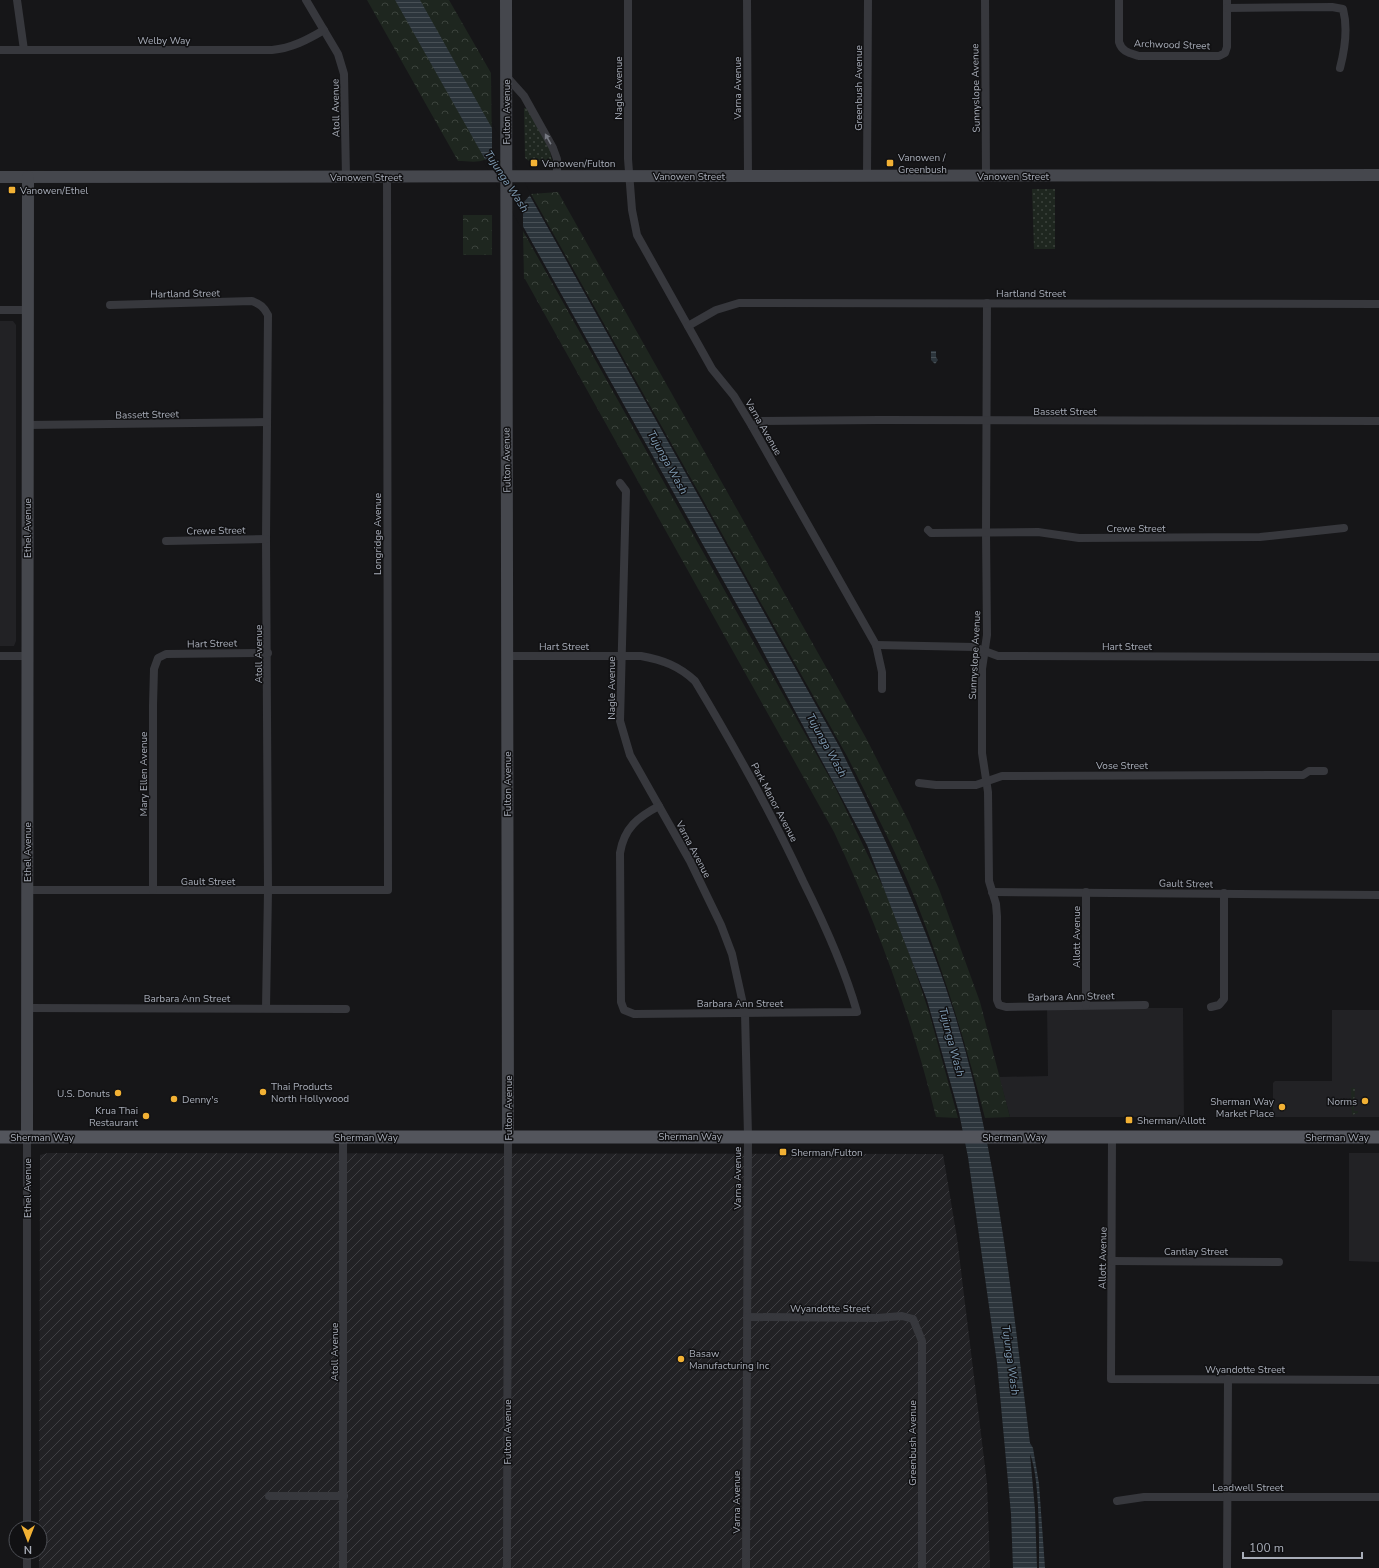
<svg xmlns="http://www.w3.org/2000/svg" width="1379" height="1568" font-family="'Nunito Sans',sans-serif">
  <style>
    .built { fill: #222225 }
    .industrial { fill: url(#industrial-furrows) }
    .grass { fill: url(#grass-dots) }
    .forest { fill: url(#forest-crowns) }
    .water { fill: url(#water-rules) }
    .pier { fill: #161618 }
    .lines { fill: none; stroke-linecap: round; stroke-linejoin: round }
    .street { stroke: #37383d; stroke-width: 8 }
    .secondary { stroke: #45474d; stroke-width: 12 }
    .primary { stroke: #53555c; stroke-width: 13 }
    .oneway { fill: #757881 }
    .poi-dot { fill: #f2b134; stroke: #111113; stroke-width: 1.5 }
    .labels { text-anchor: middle; stroke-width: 3; stroke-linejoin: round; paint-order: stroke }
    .street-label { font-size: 10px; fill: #a8adb8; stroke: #111113 }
    .poi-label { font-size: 10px; fill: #a8adb8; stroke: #111113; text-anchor: start }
    .water-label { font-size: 11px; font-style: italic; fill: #7f9bb3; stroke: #111113 }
  </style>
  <defs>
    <pattern id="industrial-furrows" width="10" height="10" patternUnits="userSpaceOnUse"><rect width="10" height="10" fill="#222225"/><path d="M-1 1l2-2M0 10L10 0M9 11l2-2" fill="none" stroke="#3f3f43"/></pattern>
    <pattern id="grass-dots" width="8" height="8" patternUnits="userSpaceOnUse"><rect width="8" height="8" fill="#1e261f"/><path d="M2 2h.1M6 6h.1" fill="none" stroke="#3c433d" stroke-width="1.8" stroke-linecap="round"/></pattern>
    <pattern id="forest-crowns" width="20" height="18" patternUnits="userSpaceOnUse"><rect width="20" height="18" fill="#1e261f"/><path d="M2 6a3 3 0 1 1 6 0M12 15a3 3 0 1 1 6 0" fill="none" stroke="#3c433d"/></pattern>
    <pattern id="water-rules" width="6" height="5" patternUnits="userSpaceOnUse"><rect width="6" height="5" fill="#2c353c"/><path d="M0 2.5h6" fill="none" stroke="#485056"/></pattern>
  </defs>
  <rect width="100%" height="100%" fill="#161618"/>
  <g class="built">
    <polygon points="0,321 13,321 16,325 16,641 14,646 0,646"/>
    <polygon points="1047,1008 1183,1008 1184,1117 1010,1117 999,1077 1048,1076"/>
    <polygon points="1332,1010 1379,1010 1379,1117 1273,1117 1273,1083 1275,1081 1332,1081"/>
    <polygon points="1349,1153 1379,1153 1379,1262 1349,1261"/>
  </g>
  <polygon class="industrial" points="48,1153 943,1154 957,1238 987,1483 990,1568 39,1568 40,1155"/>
  <g class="grass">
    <polygon points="524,108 527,108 549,147 552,161 529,161 525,158"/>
    <polygon points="1032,189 1055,189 1055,249 1034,249"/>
    <polygon points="1351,1088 1355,1088 1354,1111 1358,1111 1358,1113 1352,1115"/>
  </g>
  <g class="forest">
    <path d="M367 0H449L491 73 492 153C486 165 470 161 458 161Z"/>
    <path d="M558 192 866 738 909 822 939 889 980 1002 1010 1117 985 1118C966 1044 944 972 916 901 896 851 871 804 847 756L531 194Z"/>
    <rect x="463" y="215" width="29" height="40"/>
    <path d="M523 231 836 789 886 893 913 964 929 1012 958 1118 936 1117C912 1018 877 924 834 832L525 279H524Z"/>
  </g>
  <g class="water">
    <path d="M395 0H420L839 746C884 836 928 926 957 1022 999 1159 1012 1302 1030 1443L1033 1448 1039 1484 1045 1568H1039C1039 1540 1040 1479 1030 1454L1035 1510 1037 1568H1013L1011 1514 997 1363 968 1157 959 1113 927 1000 867 845 758 642Z"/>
    <polygon points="931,351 936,351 936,357 938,360 935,364 931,360"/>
  </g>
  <polygon class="pier" points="492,123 531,194 523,203 523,231 483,161 490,157 492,153"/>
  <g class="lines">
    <g class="street">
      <polyline points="17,0 24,50"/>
      <polyline points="306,0 338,54 344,74 346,177"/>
      <polyline points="628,0 628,159 632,210 637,235 712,369 734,396 752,426 876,645 882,672 882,689"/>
      <polyline points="747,0 748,176"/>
      <polyline points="985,0 986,176"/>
      <path d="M1119 0V42C1122 52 1130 53 1139 56H1219L1225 53 1227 47V0"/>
      <path d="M1227 8 1332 7 1343 9C1348 28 1345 49 1340 68"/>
      <path d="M0 50H272C292 48 307 40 324 30"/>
      <polyline points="506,76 524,96 553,148 557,159 557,176"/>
      <polyline points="867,176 868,0"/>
      <polyline points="987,303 986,533 987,635 982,669 982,753 988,792 989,881 996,904 997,916 997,1000 999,1005 1006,1007 1145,1005"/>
      <path d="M110 305 252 301C260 304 264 307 268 315L266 539 268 891 266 1008"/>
      <polyline points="0,310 27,310"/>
      <polyline points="688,326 716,310 739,303 1379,304"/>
      <polyline points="27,425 267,422"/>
      <polyline points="752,426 762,421 879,420 1379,421"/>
      <polyline points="620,483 626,491 620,721 630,755 690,861 721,925 732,954 745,1013 748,1136 746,1568"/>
      <polyline points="928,530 931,533 1038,532 1079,538 1260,537 1344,528"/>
      <polyline points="166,541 266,539"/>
      <polyline points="876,645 974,647 998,656 1379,657"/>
      <polyline points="0,656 26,656"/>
      <path d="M507 656H641C663 660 679 666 695 681 734 746 771 812 803 881 824 923 844 966 857 1012L634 1014 624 1010 621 1002 620 853C624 828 638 817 659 806"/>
      <polyline points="919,783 936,785 976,785 1002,776 1303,775 1309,771 1324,771"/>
      <polyline points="27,890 388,890 387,177"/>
      <polyline points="153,890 153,705 154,669 158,658 166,654 268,653"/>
      <polyline points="992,892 1379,895"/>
      <polyline points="1086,1005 1086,892"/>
      <polyline points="1211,1007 1219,1005 1224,999 1224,893"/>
      <polyline points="27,1008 346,1009"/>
      <polyline points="343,1137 343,1568"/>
      <polyline points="1112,1137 1111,1379 1379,1380"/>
      <polyline points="1112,1261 1279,1262"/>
      <polyline points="747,1317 877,1318 902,1316 913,1319 922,1341 922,1568"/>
      <polyline points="269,1496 344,1496"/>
      <polyline points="1117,1501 1144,1497 1379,1497"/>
      <polyline points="27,1528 27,1137"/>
      <polyline points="27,1568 27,1552"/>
      <polyline points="507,1568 508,1137"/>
      <polyline points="1227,1568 1228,1379"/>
    </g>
    <g class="secondary">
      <polyline points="506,0 508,1137"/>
      <polyline points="0,177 1379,175"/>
      <polyline points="27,1137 28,177"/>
    </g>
    <polyline class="primary" points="0,1137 1379,1137"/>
  </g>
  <defs><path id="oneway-solid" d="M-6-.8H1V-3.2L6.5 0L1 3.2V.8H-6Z"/></defs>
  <use class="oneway" href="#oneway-solid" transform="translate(548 139) rotate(-119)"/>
  <g class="poi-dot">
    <rect x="530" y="159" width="8" height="8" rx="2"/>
    <rect x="886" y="159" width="8" height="8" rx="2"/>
    <rect x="8" y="186" width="8" height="8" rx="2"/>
    <circle cx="263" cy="1092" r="4"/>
    <circle cx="118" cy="1093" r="4"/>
    <circle cx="174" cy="1099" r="4"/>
    <circle cx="1365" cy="1101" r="4"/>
    <circle cx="1282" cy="1107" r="4"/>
    <circle cx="146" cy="1116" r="4"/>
    <rect x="1125" y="1116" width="8" height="8" rx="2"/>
    <rect x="779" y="1148" width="8" height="8" rx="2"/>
    <circle cx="681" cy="1359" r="4"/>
  </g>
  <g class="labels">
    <g class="street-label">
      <text x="164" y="44">Welby Way</text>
      <text transform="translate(1172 44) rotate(2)" y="4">Archwood Street</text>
      <text transform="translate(618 88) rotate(-90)" y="4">Nagle Avenue</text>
      <text transform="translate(737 88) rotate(-90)" y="4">Varna Avenue</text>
      <text transform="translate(858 88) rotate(-90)" y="4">Greenbush Avenue</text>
      <text transform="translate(975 88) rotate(-91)" y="4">Sunnyslope Avenue</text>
      <text transform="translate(335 108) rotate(-91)" y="4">Atoll Avenue</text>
      <text transform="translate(506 112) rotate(-90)" y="4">Fulton Avenue</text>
      <text x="689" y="180">Vanowen Street</text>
      <text x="1013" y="180">Vanowen Street</text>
      <text x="366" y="181">Vanowen Street</text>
      <text transform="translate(185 293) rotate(-1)" y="4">Hartland Street</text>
      <text x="1031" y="297">Hartland Street</text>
      <text x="1065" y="415">Bassett Street</text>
      <text transform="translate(147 414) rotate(-1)" y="4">Bassett Street</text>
      <text transform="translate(764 427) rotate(60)" y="4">Varna Avenue</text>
      <text transform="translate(506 460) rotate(-91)" y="4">Fulton Avenue</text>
      <text transform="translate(27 528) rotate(-90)" y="4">Ethel Avenue</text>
      <text x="1136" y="532">Crewe Street</text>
      <text transform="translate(216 530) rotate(-1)" y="4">Crewe Street</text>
      <text transform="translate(377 534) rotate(-90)" y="4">Longridge Avenue</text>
      <text transform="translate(212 643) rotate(-1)" y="4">Hart Street</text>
      <text x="564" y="650">Hart Street</text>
      <text x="1127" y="650">Hart Street</text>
      <text transform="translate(258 654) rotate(-90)" y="4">Atoll Avenue</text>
      <text transform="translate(974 655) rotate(-87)" y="4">Sunnyslope Avenue</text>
      <text transform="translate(611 688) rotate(-90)" y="4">Nagle Avenue</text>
      <text x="1122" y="769">Vose Street</text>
      <text transform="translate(143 774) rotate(-90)" y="4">Mary Ellen Avenue</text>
      <text transform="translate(507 784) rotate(-90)" y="4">Fulton Avenue</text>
      <text transform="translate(775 802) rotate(62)" y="4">Park Manor Avenue</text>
      <text transform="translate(694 849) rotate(62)" y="4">Varna Avenue</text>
      <text transform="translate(27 852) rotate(-90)" y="4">Ethel Avenue</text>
      <text x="208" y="885">Gault Street</text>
      <text transform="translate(1186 883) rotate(1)" y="4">Gault Street</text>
      <text transform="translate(1076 937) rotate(-90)" y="4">Allott Avenue</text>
      <text transform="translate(1071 996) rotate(-1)" y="4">Barbara Ann Street</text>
      <text x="187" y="1002">Barbara Ann Street</text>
      <text x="740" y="1007">Barbara Ann Street</text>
      <text transform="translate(508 1108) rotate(-90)" y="4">Fulton Avenue</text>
      <text x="690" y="1140">Sherman Way</text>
      <text x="42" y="1141">Sherman Way</text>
      <text x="366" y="1141">Sherman Way</text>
      <text x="1014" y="1141">Sherman Way</text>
      <text x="1337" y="1141">Sherman Way</text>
      <text transform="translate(737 1178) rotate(-90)" y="4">Varna Avenue</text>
      <text transform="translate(27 1188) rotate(-90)" y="4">Ethel Avenue</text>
      <text x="1196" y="1255">Cantlay Street</text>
      <text transform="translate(1102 1258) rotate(-89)" y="4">Allott Avenue</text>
      <text x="830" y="1312">Wyandotte Street</text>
      <text transform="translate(334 1352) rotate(-90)" y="4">Atoll Avenue</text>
      <text x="1245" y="1373">Wyandotte Street</text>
      <text transform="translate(507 1432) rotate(-90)" y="4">Fulton Avenue</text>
      <text transform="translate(912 1443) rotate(-90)" y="4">Greenbush Avenue</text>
      <text x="1248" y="1491">Leadwell Street</text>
      <text transform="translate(736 1502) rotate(-90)" y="4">Varna Avenue</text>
    </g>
    <g class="poi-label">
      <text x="898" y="161">Vanowen /<tspan x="898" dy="12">Greenbush</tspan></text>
      <text x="542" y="167">Vanowen/Fulton</text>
      <text x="20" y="194">Vanowen/Ethel</text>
      <text x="271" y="1090">Thai Products<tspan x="271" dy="12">North Hollywood</tspan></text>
      <text x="110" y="1097" text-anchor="end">U.S. Donuts</text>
      <text x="182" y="1103">Denny's</text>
      <text x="1274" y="1105" text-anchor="end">Sherman Way<tspan x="1274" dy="12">Market Place</tspan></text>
      <text x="1357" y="1105" text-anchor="end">Norms</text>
      <text x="138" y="1114" text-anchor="end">Krua Thai<tspan x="138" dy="12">Restaurant</tspan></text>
      <text x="1137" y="1124">Sherman/Allott</text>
      <text x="791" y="1156">Sherman/Fulton</text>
      <text x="689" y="1357">Basaw<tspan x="689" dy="12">Manufacturing Inc</tspan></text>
    </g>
    <g class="water-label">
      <text transform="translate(507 181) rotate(57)" y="4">Tujunga Wash</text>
      <text transform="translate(668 462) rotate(61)" y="4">Tujunga Wash</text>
      <text transform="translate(827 745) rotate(61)" y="4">Tujunga Wash</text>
      <text transform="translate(952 1042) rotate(75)" y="4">Tujunga Wash</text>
      <text transform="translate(1011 1360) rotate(82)" y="4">Tujunga Wash</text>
    </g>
  </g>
  <g transform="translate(28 1540) rotate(180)"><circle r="19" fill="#111113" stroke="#4d4f55"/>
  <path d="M0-3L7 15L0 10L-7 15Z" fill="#f2b134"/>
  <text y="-6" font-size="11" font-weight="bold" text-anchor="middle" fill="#a8adb8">N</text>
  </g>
  <path d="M1243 1552v6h119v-6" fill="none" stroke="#a8adb8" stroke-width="2"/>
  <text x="1249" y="1552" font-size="12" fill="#a8adb8" stroke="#111113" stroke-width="3" paint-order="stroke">100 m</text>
</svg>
